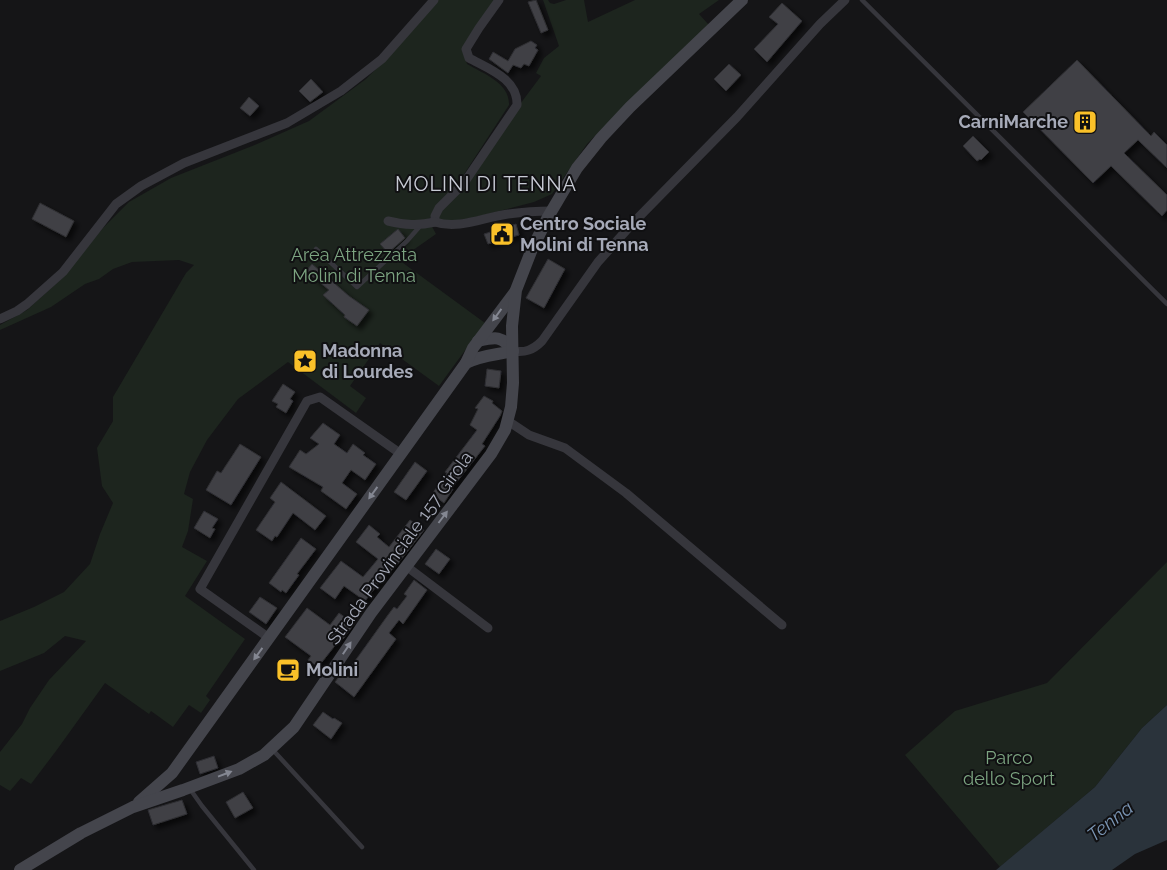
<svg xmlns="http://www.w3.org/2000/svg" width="1167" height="870" font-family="Raleway,sans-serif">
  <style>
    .green { fill: #1d251e }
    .water { fill: #2a333b }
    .building { fill: #3f3f44; stroke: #2f2f33; filter: url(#shadow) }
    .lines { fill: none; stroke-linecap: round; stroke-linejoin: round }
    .service { stroke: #36363c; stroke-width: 4.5 }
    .minor { stroke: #36363c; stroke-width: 9 }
    .secondary { stroke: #44454c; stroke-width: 12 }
    .oneway { fill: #848792 }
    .labels { text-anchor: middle; stroke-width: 4; stroke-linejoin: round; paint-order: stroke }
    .poi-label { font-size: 18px; font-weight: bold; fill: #a6aab8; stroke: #101012; text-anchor: start }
    .park-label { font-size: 18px; fill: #7ca481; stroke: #101012 }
    .street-label { font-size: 18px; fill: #a6aab8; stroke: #101012 }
    .water-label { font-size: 19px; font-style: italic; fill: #7b96b5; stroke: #101012 }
    .quarter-label { font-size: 20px; letter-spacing: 1px; fill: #c7cad4; stroke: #101012 }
  </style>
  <defs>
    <filter id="shadow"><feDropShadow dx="4" dy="4" stdDeviation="2.5" flood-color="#0009"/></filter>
  </defs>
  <rect width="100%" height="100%" fill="#151517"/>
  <g class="green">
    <path d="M436 0H497L464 51 467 64C484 74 510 83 509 105L457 185 432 214 430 218 428 219 436 234 399 260 485 323 439 386 380 343 350 386 366 398 356 413 288 362 238 399 207 440 190 472 184 494 193 499 188 531 182 547 207 561 185 596 245 639 206 696 210 700 201 713 189 705 173 727 151 711 149 714 105 683 56 751 31 784 21 778 10 791 0 785V752L22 724 30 708 49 680 86 641 65 636 44 653 0 671V621L34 607 64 592 90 564 100 534 113 503 102 486 97 448 113 421V397L186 273 194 265 179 260 132 262 113 269 99 279 85 284 51 307 0 330V325L27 310 59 281 103 228 129 202 171 178 257 144 309 121 366 79 384 61Z"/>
    <polygon points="543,0 548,0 550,3 554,4 566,0 584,0 588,22 635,0 719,0 699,14 709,25 642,88 587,144 552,194 534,202 472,218 453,221 440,220 438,214 541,76 536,73 544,58 559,46"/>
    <polygon points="1167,562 1167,705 1142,728 1095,787 1000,867 905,755 955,711 1047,683"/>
  </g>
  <polygon class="water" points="1167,705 1167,840 1135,854 1112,870 996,870 1095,787 1142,728"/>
  <g class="building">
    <polygon points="536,0 548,30 541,33 528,2"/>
    <polygon points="782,3 802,21 767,62 754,49 778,24 769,17"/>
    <polygon points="531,41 537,45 535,48 538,50 529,66 524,64 521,68 513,65 508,73 489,59 493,52 508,61 515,49"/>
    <polygon points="1077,60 1151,136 1154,132 1167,145 1167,168 1138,140 1124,153 1167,195 1167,210 1162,216 1111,166 1093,183 1023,112"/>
    <polygon points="729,64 741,75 726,91 714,79"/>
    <polygon points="311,79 323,92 310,102 299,91"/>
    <polygon points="249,97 259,106 250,116 240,108"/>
    <polygon points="973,136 989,152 981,160 980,159 977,161 963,146"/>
    <polygon points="40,203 74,221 66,237 32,219"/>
    <polygon points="516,224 519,235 488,244 484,234"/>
    <polygon points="398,229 405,238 388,253 380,244"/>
    <polygon points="548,259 565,269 544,308 526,298"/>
    <polygon points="312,264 349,296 369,310 357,326 344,317 345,315 323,295 329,290 306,271"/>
    <polygon points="487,369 501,371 499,388 485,386"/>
    <polygon points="283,384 295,392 290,399 293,401 286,413 276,407 278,404 272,401"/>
    <polygon points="484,396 493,401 492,403 502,411 500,416 482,444 485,446 452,488 453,489 444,503 432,494 447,473 445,472 477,430 470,425 478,409 475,408"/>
    <polygon points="323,423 340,435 334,444 347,453 353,444 365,453 363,455 376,464 365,480 351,470 342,483 357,494 346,509 321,491 323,487 289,467 300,450 306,454 319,444 310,438"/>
    <polygon points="240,444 261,457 231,505 206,490 217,471 221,473"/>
    <polygon points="415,462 427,471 406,500 394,492"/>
    <polygon points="281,482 326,516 315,530 293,513 277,537 275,536 272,541 256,530 275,502 270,498"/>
    <polygon points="204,511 218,519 212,528 215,529 210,538 194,528"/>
    <polygon points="410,520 424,530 396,566 389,573 388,571 365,601 344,586 335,599 320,588 341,561 363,577 378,559 356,542 369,525 380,534 377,537 389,547"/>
    <polygon points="301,538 316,549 297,574 299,575 286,593 282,590 281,592 269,583"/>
    <polygon points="436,549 450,559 439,574 425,564"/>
    <polygon points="414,580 427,590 403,624 399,620 389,633 396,639 354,697 335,682 347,666 350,668 388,615 394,607 397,609 407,596 404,594"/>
    <polygon points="260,597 277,608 266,624 249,612"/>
    <polygon points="307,608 330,625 339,613 354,624 343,639 341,638 318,667 308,660 311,656 285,637"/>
    <polygon points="323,712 333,719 334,718 342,723 331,739 313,725"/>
    <polygon points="214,756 218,768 200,774 196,762"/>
    <polygon points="243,792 253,808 235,818 226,802"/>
    <polygon points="182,800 187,814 153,825 148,810"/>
  </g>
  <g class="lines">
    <g class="service">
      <polyline points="862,0 1167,304"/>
      <polyline points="316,249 357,287 407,241 421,225"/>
      <polyline points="272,749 362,847"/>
      <polyline points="190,789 202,806 254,870"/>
    </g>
    <g class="minor">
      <path d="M499 0 479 28 466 49 469 58C489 69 518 79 517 105L464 183 439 208 435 216V222C459 230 484 217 508 214 523 212 537 211 551 211"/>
      <path d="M388 221C405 225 418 226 435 222"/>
      <polyline points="0,319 17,311 27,304 63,272 116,204 141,186 184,163 287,123 341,91 382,59 434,0"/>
      <path d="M513 351C525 353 533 350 542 341L598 262 632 224 737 117 820 24 845 0"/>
      <polyline points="508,421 529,435 565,448 626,493 782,625"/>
      <polyline points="406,566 488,628"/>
      <polyline points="269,638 200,589 307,401 320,397 401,454"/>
    </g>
    <g class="secondary">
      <path d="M478 341C495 337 502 335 513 351"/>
      <path d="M466 363C481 355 496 355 513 351"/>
      <polyline points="139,802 172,773 466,363 473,348 515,292"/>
      <polyline points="20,870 81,833 133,807 183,790 239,769 264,755 294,727 371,613 491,454 505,430 511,407 513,383 512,326 516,290 532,249 548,217 577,168 601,138 630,107 742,0"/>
    </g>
  </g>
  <defs><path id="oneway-solid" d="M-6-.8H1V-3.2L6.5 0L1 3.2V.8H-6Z" transform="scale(1.25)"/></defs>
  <g class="oneway">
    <use href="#oneway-solid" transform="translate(497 315) rotate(126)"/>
    <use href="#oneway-solid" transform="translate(373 493) rotate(126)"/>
    <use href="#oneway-solid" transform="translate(443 517) rotate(-53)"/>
    <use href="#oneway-solid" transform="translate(347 648) rotate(-56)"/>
    <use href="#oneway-solid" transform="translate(258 654) rotate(126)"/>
    <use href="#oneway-solid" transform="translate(225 774) rotate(-21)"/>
  </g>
  <defs>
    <g id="building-square" transform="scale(1.25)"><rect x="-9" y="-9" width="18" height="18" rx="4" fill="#fac129" stroke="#101012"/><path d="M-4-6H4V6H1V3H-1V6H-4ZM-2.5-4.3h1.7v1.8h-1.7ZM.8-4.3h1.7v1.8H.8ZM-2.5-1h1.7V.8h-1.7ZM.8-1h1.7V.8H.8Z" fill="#111"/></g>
    <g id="civic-square" transform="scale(1.25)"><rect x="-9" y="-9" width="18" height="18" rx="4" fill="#fac129" stroke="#101012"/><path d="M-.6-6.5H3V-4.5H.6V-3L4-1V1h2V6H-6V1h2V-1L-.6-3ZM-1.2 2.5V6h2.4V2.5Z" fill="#111"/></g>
    <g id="sight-square" transform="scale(1.25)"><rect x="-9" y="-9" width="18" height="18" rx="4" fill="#fac129" stroke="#101012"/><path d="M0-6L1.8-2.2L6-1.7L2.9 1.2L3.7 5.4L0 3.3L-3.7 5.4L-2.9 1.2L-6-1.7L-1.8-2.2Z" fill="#111"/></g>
    <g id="cafe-square" transform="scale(1.25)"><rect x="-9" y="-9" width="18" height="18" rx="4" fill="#fac129" stroke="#101012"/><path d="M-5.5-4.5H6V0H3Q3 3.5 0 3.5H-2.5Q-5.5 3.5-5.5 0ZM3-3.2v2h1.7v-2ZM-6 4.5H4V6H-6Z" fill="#111"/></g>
  </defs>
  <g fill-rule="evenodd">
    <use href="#building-square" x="1085" y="122"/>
    <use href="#civic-square" x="502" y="234"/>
    <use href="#sight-square" x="305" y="361"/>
    <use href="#cafe-square" x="288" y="670"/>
  </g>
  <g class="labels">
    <g class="poi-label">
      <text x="1068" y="128" text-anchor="end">CarniMarche</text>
      <text x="520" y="230">Centro Sociale<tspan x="520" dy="21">Molini di Tenna</tspan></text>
      <text x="322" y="357">Madonna<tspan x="322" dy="21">di Lourdes</tspan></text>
      <text x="306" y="676">Molini</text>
    </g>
    <g class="park-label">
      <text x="354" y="261">Area Attrezzata<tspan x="354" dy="21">Molini di Tenna</tspan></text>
      <text x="1009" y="764">Parco<tspan x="1009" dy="21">dello Sport</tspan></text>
    </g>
    <g class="street-label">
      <text transform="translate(400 548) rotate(-54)" y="6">Strada Provinciale 157 Girola</text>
    </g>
    <g class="water-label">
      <text transform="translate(1110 821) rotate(-38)" y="7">Tenna</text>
    </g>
    <g class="quarter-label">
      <text x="486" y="191">MOLINI DI TENNA</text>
    </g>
  </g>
</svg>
